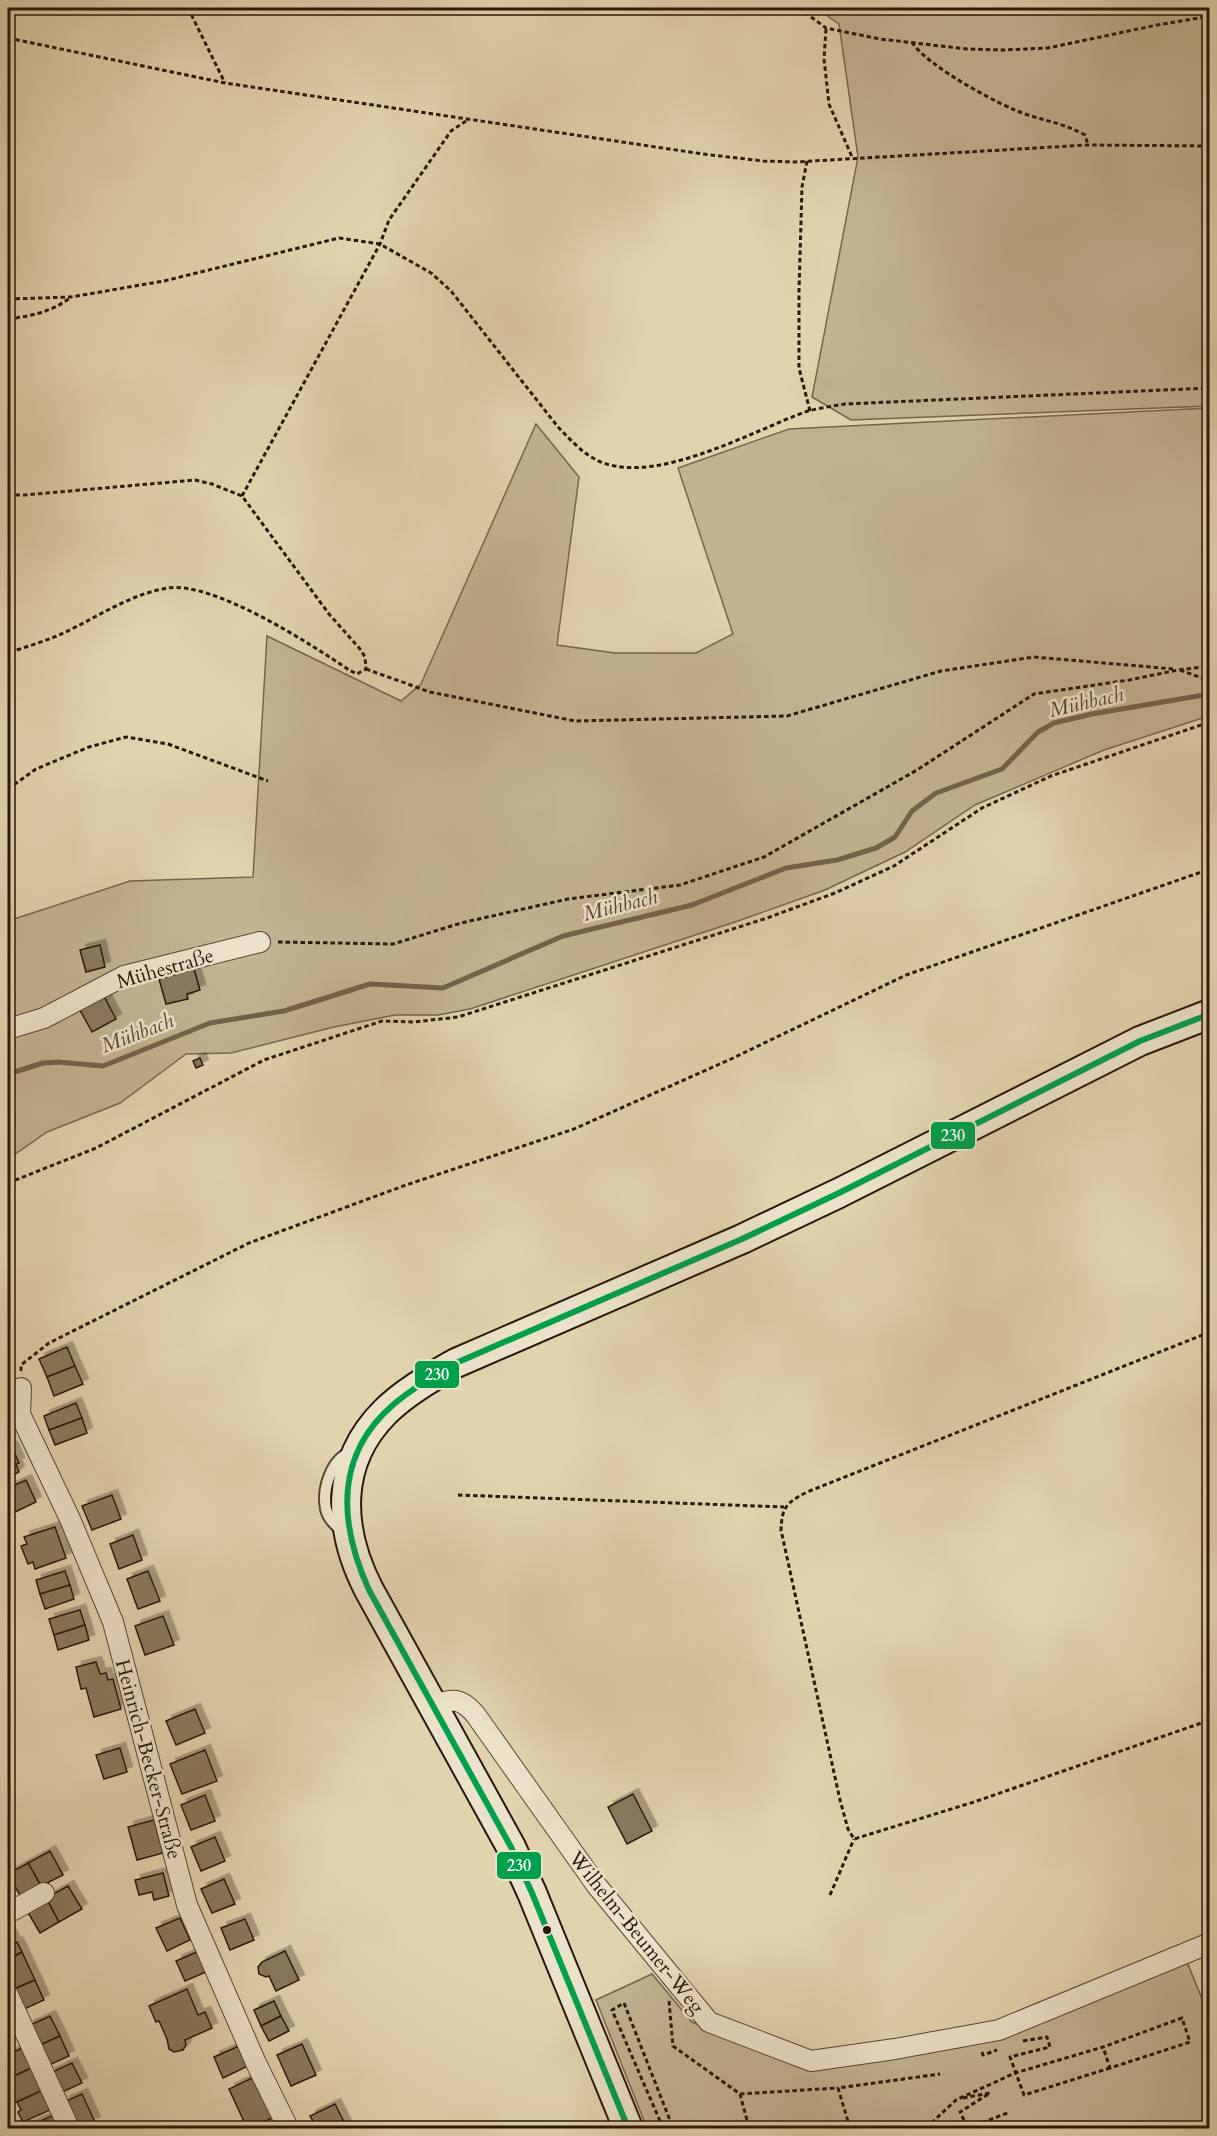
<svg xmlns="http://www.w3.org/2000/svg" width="1217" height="2136" font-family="Cardo,serif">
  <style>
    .green { fill: #c3b393; stroke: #76664e; stroke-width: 1.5 }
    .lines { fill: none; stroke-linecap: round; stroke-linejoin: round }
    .stream { stroke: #72624b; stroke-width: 5 }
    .building { fill: #897960; stroke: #29180a; stroke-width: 1.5; filter: url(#shadow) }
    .lane-casing { stroke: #574733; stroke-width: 14 }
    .street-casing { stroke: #574733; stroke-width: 22 }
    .secondary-casing { stroke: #29180a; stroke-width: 32 }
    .path { stroke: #29180a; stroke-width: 3; stroke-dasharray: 4.5 3; stroke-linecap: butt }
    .lane { stroke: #ece2cb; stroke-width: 10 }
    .street { stroke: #ece2cb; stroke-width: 20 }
    .secondary { stroke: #ece2cb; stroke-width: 28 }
    .bus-1-casing { stroke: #ece2cb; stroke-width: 10 }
    .bus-1 { stroke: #029f4d; stroke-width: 6 }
    .bus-dot { fill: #29180a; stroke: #ece2cb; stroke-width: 2 }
    .labels { text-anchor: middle; stroke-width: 5; stroke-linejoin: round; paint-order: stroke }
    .street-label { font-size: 20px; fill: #29180a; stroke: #ece2cb }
    .water-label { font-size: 21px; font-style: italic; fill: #5a4936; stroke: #ece2cb }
    .line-badge { stroke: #ece2cb; stroke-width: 2 }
    .badge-label { font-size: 16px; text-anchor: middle; font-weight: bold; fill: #fff }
  </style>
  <defs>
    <filter id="shadow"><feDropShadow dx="5.5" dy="-5.5" stdDeviation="0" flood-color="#0004"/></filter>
  </defs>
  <rect width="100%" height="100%" fill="#e2d3af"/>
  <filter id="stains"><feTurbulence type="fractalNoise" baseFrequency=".00333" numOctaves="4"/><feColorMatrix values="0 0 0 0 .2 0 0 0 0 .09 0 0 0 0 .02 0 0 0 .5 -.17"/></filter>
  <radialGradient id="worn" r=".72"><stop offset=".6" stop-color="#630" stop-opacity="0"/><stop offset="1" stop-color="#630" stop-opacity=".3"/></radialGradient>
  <g class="green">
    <polygon points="816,8 1209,8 1209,406 851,420 812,397 858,157 839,24"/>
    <polygon points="1209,408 1209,716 1104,750 975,805 905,852 825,890 738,921 470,1009 438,1015 395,1015 334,1027 231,1053 186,1054 120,1103 47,1132 8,1159 8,921 130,881 253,877 267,636 401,701 421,684 536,424 579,477 557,645 615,653 696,653 733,634 678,468 789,429"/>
    <polygon points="1187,1962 1209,2016 1209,2128 647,2128 596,2000 652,1974 692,2022 816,2069 996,2036"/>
  </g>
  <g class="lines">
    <polyline class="stream" points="8,1074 43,1063 58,1062 103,1066 210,1023 284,1011 370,984 443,988 563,936 692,905 786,868 837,860 876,848 895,837 912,811 936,793 1002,769 1038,732 1054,723 1092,714 1210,694"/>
  </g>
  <g class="building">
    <polygon points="100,945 105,967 86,972 80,950"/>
    <polygon points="194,969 200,990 187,994 188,999 166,1004 159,979"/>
    <polygon points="104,996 116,1019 92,1032 80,1010"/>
    <polygon points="200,1058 203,1065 196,1068 193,1061"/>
    <polygon points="67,1347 75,1366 47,1377 39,1359"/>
    <polygon points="75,1366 83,1384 54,1396 47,1377"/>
    <polygon points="76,1403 82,1418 49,1430 44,1416"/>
    <polygon points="82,1418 87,1433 55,1445 49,1430"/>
    <polygon points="12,1447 19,1463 16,1464 19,1472 8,1478 8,1448"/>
    <polygon points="26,1480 36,1502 9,1515 8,1488"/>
    <polygon points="112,1495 121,1519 92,1530 82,1506"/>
    <polygon points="55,1527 66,1558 35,1569 33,1562 28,1564 21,1546 27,1544 24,1537"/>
    <polygon points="133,1535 142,1560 119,1569 110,1544"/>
    <polygon points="65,1571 70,1585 40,1594 36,1580"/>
    <polygon points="148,1571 160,1601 138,1609 127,1579"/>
    <polygon points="70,1585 74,1599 45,1609 40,1594"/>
    <polygon points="80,1610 85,1625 54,1635 49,1619"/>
    <polygon points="163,1616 174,1645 145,1655 135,1626"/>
    <polygon points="85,1625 89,1640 58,1650 54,1635"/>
    <polygon points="96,1662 100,1674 106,1673 108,1680 113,1679 121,1709 94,1717 86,1688 81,1689 76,1667"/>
    <polygon points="195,1709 205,1733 176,1745 166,1721"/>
    <polygon points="120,1748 127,1772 104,1779 96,1755"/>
    <polygon points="205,1750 217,1781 182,1794 170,1764"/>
    <polygon points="633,1794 652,1831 627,1844 608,1807"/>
    <polygon points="205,1795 215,1821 191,1830 181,1805"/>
    <polygon points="154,1820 163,1853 137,1860 128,1827"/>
    <polygon points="215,1837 225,1861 201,1871 191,1847"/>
    <polygon points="50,1851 63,1875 41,1886 28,1863"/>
    <polygon points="28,1863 41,1886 21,1897 8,1874"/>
    <polygon points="163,1873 169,1896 154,1900 152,1892 139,1895 135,1880"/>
    <polygon points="224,1879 235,1904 212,1913 201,1889"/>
    <polygon points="68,1886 82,1909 59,1922 46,1898"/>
    <polygon points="46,1898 59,1922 40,1933 26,1909"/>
    <polygon points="180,1918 190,1940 167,1951 156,1928"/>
    <polygon points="245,1919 254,1940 230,1950 221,1928"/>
    <polygon points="8,1932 9,1932 15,1943 17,1942 22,1952 8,1960"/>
    <polygon points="199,1951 208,1971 185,1981 176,1961"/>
    <polygon points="285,1951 299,1980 276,1991 269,1976 266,1977 259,1974 258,1967 262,1962"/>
    <polygon points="22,1952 35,1980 12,1990 8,1981 8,1960"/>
    <polygon points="35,1980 44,2000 22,2010 12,1990"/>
    <polygon points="187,1989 198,2015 205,2012 212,2028 185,2040 186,2045 183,2050 174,2052 169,2049 167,2039 159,2021 156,2022 149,2006"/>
    <polygon points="274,2001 281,2016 261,2026 254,2010"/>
    <polygon points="8,2012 18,2034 8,2039"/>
    <polygon points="50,2016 60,2036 38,2046 28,2026"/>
    <polygon points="281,2016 289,2031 269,2041 261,2026"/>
    <polygon points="60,2036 69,2056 47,2066 38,2046"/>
    <polygon points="302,2044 316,2075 291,2086 277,2055"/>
    <polygon points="239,2046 248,2066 223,2078 214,2057"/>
    <polygon points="22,2048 31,2068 8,2079 8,2055"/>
    <polygon points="72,2063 82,2083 60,2093 50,2073"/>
    <polygon points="31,2068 41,2091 14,2103 10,2093 13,2091 8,2079"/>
    <polygon points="254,2077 273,2118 247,2128 229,2089"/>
    <polygon points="41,2091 50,2110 23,2122 18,2112 21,2110 17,2102"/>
    <polygon points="82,2094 95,2122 76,2128 64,2102"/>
    <polygon points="335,2104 347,2128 317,2128 310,2116"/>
    <polygon points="54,2115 61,2128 28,2128 27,2127"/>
  </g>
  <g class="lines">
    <g class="lane-casing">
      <path id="lane" d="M343 1531C336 1526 328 1519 326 1509 322 1489 331 1460 351 1452"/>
    </g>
    <g class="street-casing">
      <g id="street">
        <polyline points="8,1029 44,1018 124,976 260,942"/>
        <polyline points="21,1388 20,1414 70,1519 113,1622 187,1905 256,2063 288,2128"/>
        <path d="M433 1705C453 1699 460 1697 475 1714L597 1886 709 2022 811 2061 895 2049 999 2030 1210 1943"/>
        <polyline points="8,1913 44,1893"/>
        <polyline points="8,1995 69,2128"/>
      </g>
    </g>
    <g class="secondary-casing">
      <path id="secondary" d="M628 2128 532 1893 511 1847 369 1590C338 1530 334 1463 385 1412 405 1392 432 1377 456 1363L742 1239 839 1193 1140 1041 1210 1014"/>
    </g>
    <g class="path">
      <polyline points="188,8 225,83"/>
      <polyline points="799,8 826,28 880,39 967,49 1003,50 1048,48 1157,25 1210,16"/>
      <polyline points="826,29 824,59 829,104 852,157"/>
      <polyline points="8,38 225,83 703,154 763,161 795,162 1088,145 1210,146"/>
      <path d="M912 42C925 65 1002 107 1028 115 1050 122 1065 124 1085 135L1088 145"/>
      <polyline points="807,161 802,187 799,291 799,368 810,411"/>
      <path d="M8 299 71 297 164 281 339 238 380 244 431 273 451 291 558 427C569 438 579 450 593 458 649 491 753 430 808 411 820 408 833 406 845 404L1210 388"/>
      <path d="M8 319C31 316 51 312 70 298"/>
      <path d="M8 495H24L195 480 212 484 242 496 329 614 360 649 365 657 366 669 357 674 349 670C311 644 213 581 168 588 129 594 95 619 59 635 43 642 25 647 8 653"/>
      <polyline points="242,496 380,244 389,220 451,131 469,119"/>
      <polyline points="366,669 430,692 575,721 787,716 941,671 1034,657 1174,669"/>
      <polyline points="1180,670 1210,681"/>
      <polyline points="8,789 36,769 89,747 126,737 168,744 268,781"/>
      <polyline points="278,942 393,944 461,923 568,899 680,885 764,857 917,770 1034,694 1129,680 1178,670 1210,666"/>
      <polyline points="8,1183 96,1148 264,1060 382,1021 414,1022 458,1017 767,918 835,893 894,866 982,808 1051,776 1210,722"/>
      <path d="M1210 1332 807 1492C786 1503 782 1507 781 1530L840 1800 848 1829 854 1839 974 1802 1210 1720"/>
      <polyline points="21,1371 21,1365 49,1343 249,1243 406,1185 574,1129 731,1059 906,975 1210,869"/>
      <polyline points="458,1495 784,1507"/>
      <polyline points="830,1895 854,1839"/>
      <polyline points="669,2001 673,2046 740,2094 749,2128"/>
      <polyline points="1023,2041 1047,2037 1050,2047 1010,2057 1024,2095 1110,2068"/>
      <polyline points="982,2052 983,2055 997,2050"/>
      <polyline points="740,2094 837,2088"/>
      <polyline points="963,2098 990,2093 960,2112 968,2128"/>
      <polyline points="663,2128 612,2010 624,2003 673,2128"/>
      <polyline points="706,2128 707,2126 713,2128"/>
      <polyline points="850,2128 838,2088 940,2074"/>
      <polyline points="926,2128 956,2100 1015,2073 1103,2047 1182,2018 1190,2042 1110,2068 1103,2047"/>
      <polyline points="968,2128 1010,2112"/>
    </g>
    <use href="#lane" class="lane"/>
    <use href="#street" class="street"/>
    <use href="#secondary" class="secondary"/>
    <g class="bus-1-casing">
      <path id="bus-1" d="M628 2128 532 1893 511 1847 369 1590C339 1524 334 1455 394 1404 413 1388 435 1375 456 1363L742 1239 839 1193 1140 1041 1210 1014"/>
    </g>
    <use href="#bus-1" class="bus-1"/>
  </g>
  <circle class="bus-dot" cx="547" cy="1930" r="5"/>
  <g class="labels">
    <g class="street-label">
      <text transform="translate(165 968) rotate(-16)" y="7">Mühestraße</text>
      <text transform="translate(149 1759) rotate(75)" y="7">Heinrich-Becker-Straße</text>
      <text transform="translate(637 1932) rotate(51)" y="7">Wilhelm-Beumer-Weg</text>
    </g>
    <g class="water-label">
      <text transform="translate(1086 702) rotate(-13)" y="7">Mühbach</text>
      <text transform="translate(620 905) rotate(-14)" y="7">Mühbach</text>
      <text transform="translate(137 1033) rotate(-21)" y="7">Mühbach</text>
    </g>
  </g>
  <g class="line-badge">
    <rect x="930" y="1121" width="46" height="29" rx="6" fill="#029f4d"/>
    <rect x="414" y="1360" width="46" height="29" rx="6" fill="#029f4d"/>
    <rect x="496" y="1851" width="46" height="29" rx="6" fill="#029f4d"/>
  </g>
  <g class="badge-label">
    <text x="953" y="1141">230</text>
    <text x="437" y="1380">230</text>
    <text x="519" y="1871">230</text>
  </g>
  <rect width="1217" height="2136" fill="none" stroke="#e2d3af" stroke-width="30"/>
  <rect x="9" y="9" width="1199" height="2118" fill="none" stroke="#29180a" stroke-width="3"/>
  <rect x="15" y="15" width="1187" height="2106" fill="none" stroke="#29180a" stroke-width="1.5"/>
  <rect width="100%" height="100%" filter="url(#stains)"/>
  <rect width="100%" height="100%" fill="url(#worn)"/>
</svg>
